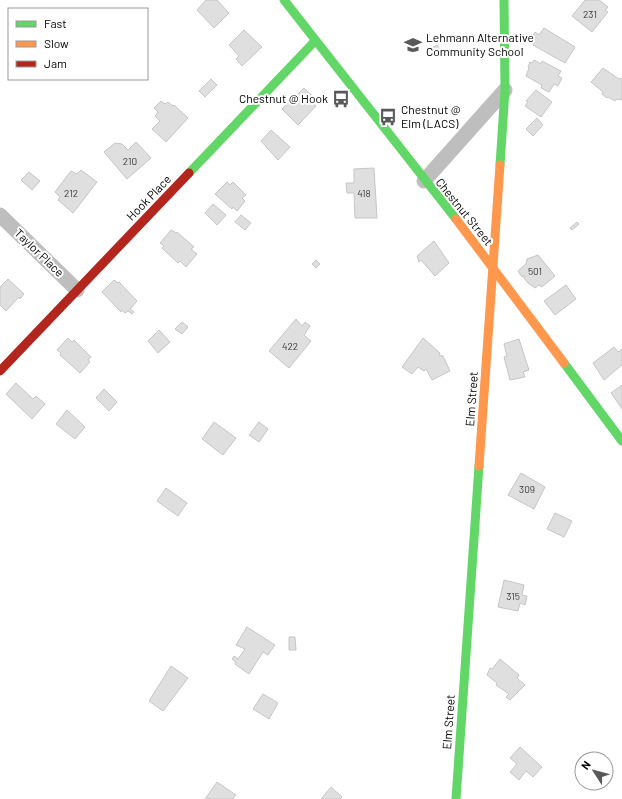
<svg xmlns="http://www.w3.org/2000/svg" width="622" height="799" font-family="Barlow,sans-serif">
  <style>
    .building { fill: #dfdfdf; stroke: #c6c6c6 }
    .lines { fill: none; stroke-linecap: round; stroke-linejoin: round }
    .street { stroke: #bebebe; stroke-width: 15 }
    .fast { stroke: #63d668; stroke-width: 9 }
    .slow { stroke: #ff974d; stroke-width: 9 }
    .jam { stroke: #b3261e; stroke-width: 9 }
    .labels { text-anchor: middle; stroke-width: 4; stroke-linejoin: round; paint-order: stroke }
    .number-label { font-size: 10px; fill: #383838 }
    .poi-label { font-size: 12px; fill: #000; stroke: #fff; text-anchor: start }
    .street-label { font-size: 12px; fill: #000; stroke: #fff }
  </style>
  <rect width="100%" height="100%" fill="#fff"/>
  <g class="building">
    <polygon points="206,0 217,0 229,13 214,28 197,10"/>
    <polygon points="585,0 599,0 608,7 605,10 608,12 592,32 572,16"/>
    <polygon points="544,28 575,47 565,63 533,45 534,43 529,41 535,32 539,35"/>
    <polygon points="244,30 262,47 242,66 236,59 239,56 229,45"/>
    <polygon points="437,45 440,50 431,55 428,50"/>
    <polygon points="534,60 541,64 542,61 561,71 558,76 562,78 558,86 554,84 549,92 541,88 542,85 526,76 529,68 528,67 530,62 532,63"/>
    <polygon points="603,68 619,79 620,78 622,80 622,100 617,99 615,101 608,97 607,98 602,94 603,92 591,82"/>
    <polygon points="211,79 217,85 205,97 199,91"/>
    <polygon points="304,88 318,101 314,105 316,106 298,125 282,109"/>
    <polygon points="536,90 552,102 541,117 525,106 528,102 526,101"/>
    <polygon points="161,101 165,104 168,102 173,106 174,105 188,118 166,142 152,129 160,121 155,116 158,112 154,108"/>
    <polygon points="537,118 543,125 533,136 526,129"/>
    <polygon points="271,130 290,147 278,160 261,141"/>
    <polygon points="136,142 151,158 127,179 104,152 115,143 122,144 128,150"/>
    <polygon points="374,168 377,218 355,218 354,193 347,193 346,183 354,183 354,169"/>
    <polygon points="81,170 97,182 73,213 58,200 60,197 55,192 71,171 77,174"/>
    <polygon points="29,172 40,181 32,190 21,180"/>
    <polygon points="227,182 230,185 233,182 246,195 242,198 245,201 237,211 233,207 232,209 215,194"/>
    <polygon points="213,204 226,215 217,225 205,213"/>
    <polygon points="241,215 251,223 245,230 235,222"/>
    <polygon points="577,222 579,224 572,230 570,228"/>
    <polygon points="171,230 176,233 177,232 194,247 191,249 197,254 186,267 180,261 178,263 162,248 164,246 160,243"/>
    <polygon points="434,241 449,263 435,276 421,260 419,262 417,256"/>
    <polygon points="538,255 555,276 542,287 539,285 535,288 528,283 524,278 524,275 522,277 518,271 526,264 527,259"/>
    <polygon points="316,260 320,264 316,268 312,264"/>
    <polygon points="8,279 24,294 20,299 19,297 6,311 0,305 0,287"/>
    <polygon points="114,280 118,283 119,282 137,301 130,309 134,312 132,314 128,311 125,313 122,310 121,312 102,292"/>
    <polygon points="566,285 576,299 555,315 544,301"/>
    <polygon points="296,319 302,326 305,322 310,326 304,335 311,341 289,368 269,351"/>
    <polygon points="182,322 188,327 182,334 175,329"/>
    <polygon points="159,330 170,342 158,353 148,341"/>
    <polygon points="68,338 72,342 74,340 91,357 88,359 90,362 80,373 60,355 61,353 57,350"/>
    <polygon points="423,338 440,353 439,355 443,356 450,371 432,380 426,369 424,371 418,367 412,374 402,367"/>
    <polygon points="519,339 529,370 523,372 525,377 510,380 504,357 507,356 504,344"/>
    <polygon points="614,347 618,352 622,349 622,365 604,380 593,363"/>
    <polygon points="16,383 33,399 36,396 45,404 32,419 6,394"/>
    <polygon points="622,385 622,409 611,393"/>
    <polygon points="104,389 117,402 109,411 96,398"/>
    <polygon points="67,410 85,427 75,439 56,424"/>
    <polygon points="214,422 236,438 223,455 202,439"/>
    <polygon points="259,422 268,429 259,442 249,435"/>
    <polygon points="521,473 545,487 534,509 508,495"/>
    <polygon points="166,488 187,503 178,516 157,501"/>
    <polygon points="555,513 572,521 564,537 547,529"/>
    <polygon points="504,580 524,585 522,595 527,596 525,605 520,603 518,611 498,607"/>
    <polygon points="247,627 275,645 268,655 263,652 249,674 235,664 236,662 232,659 234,656 238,659 245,649 236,645"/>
    <polygon points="289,637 295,637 296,650 289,650"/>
    <polygon points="500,659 519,675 517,678 525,685 510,700 506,697 509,694 496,685 497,683 487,675 490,668 492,669"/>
    <polygon points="171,666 188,678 163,711 149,701"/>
    <polygon points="263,694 278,703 269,719 253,709"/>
    <polygon points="520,747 542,767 533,777 526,771 519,780 510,772 517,764 510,758"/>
    <polygon points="217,782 236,795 233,799 205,799"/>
    <polygon points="331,787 342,797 340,799 321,799"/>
  </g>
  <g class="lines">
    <g class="street">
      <polyline points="424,181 505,90"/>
      <polyline points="0,215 77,290"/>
    </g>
    <g class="fast">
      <polyline points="284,0 456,219"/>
      <polyline points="500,165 505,90 504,0"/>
      <polyline points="189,173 315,41"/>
      <polyline points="564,363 622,441"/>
      <polyline points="456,799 479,466"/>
    </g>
    <g class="slow">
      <polyline points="456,219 564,363"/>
      <polyline points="479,466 500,165"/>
    </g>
    <polyline class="jam" points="0,371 189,173"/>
  </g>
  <defs>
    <g id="school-bare" transform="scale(1.38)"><path d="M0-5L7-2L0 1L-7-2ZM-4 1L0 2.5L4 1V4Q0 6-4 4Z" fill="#595959" stroke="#fff" stroke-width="2.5" paint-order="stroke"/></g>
    <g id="bus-bare" transform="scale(1.38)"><path d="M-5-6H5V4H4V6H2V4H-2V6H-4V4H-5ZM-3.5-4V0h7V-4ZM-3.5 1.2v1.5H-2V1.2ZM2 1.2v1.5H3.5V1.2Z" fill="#595959" stroke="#fff" stroke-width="2.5" paint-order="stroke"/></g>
  </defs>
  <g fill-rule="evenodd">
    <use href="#school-bare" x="413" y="45"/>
    <use href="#bus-bare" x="341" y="99"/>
    <use href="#bus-bare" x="388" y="117"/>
  </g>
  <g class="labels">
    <g class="number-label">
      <text x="590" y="18">231</text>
      <text x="130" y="165">210</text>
      <text x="71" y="197">212</text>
      <text x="364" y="197">418</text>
      <text x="535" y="275">501</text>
      <text x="290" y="350">422</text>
      <text x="527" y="493">309</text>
      <text x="513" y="600">315</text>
    </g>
    <g class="poi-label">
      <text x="426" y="42">Lehmann Alternative<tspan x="426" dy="14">Community School</tspan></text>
      <text x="328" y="103" text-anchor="end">Chestnut @ Hook</text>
      <text x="401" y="114">Chestnut @<tspan x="401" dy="14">Elm (LACS)</tspan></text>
    </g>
    <g class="street-label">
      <text transform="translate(149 198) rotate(-46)" y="4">Hook Place</text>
      <text transform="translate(464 212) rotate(51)" y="4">Chestnut Street</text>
      <text transform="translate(39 253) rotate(44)" y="4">Taylor Place</text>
      <text transform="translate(472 399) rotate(-86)" y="4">Elm Street</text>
      <text transform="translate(449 722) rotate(-86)" y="4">Elm Street</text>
    </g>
  </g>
  <rect x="8" y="8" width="140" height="72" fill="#ffffff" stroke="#999999"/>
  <rect x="16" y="21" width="20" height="6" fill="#63d668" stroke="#999999"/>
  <text x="44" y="28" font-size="12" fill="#000000">Fast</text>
  <rect x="16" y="41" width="20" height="6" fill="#ff974d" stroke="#999999"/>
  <text x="44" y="48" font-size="12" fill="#000000">Slow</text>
  <rect x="16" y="61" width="20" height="6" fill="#b3261e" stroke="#999999"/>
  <text x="44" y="68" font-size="12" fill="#000000">Jam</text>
  <g transform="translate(594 771) rotate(306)"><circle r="19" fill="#ffffff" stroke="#999999"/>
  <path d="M0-3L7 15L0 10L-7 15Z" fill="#595959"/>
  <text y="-6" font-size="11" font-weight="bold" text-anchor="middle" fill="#000000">N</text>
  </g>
</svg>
